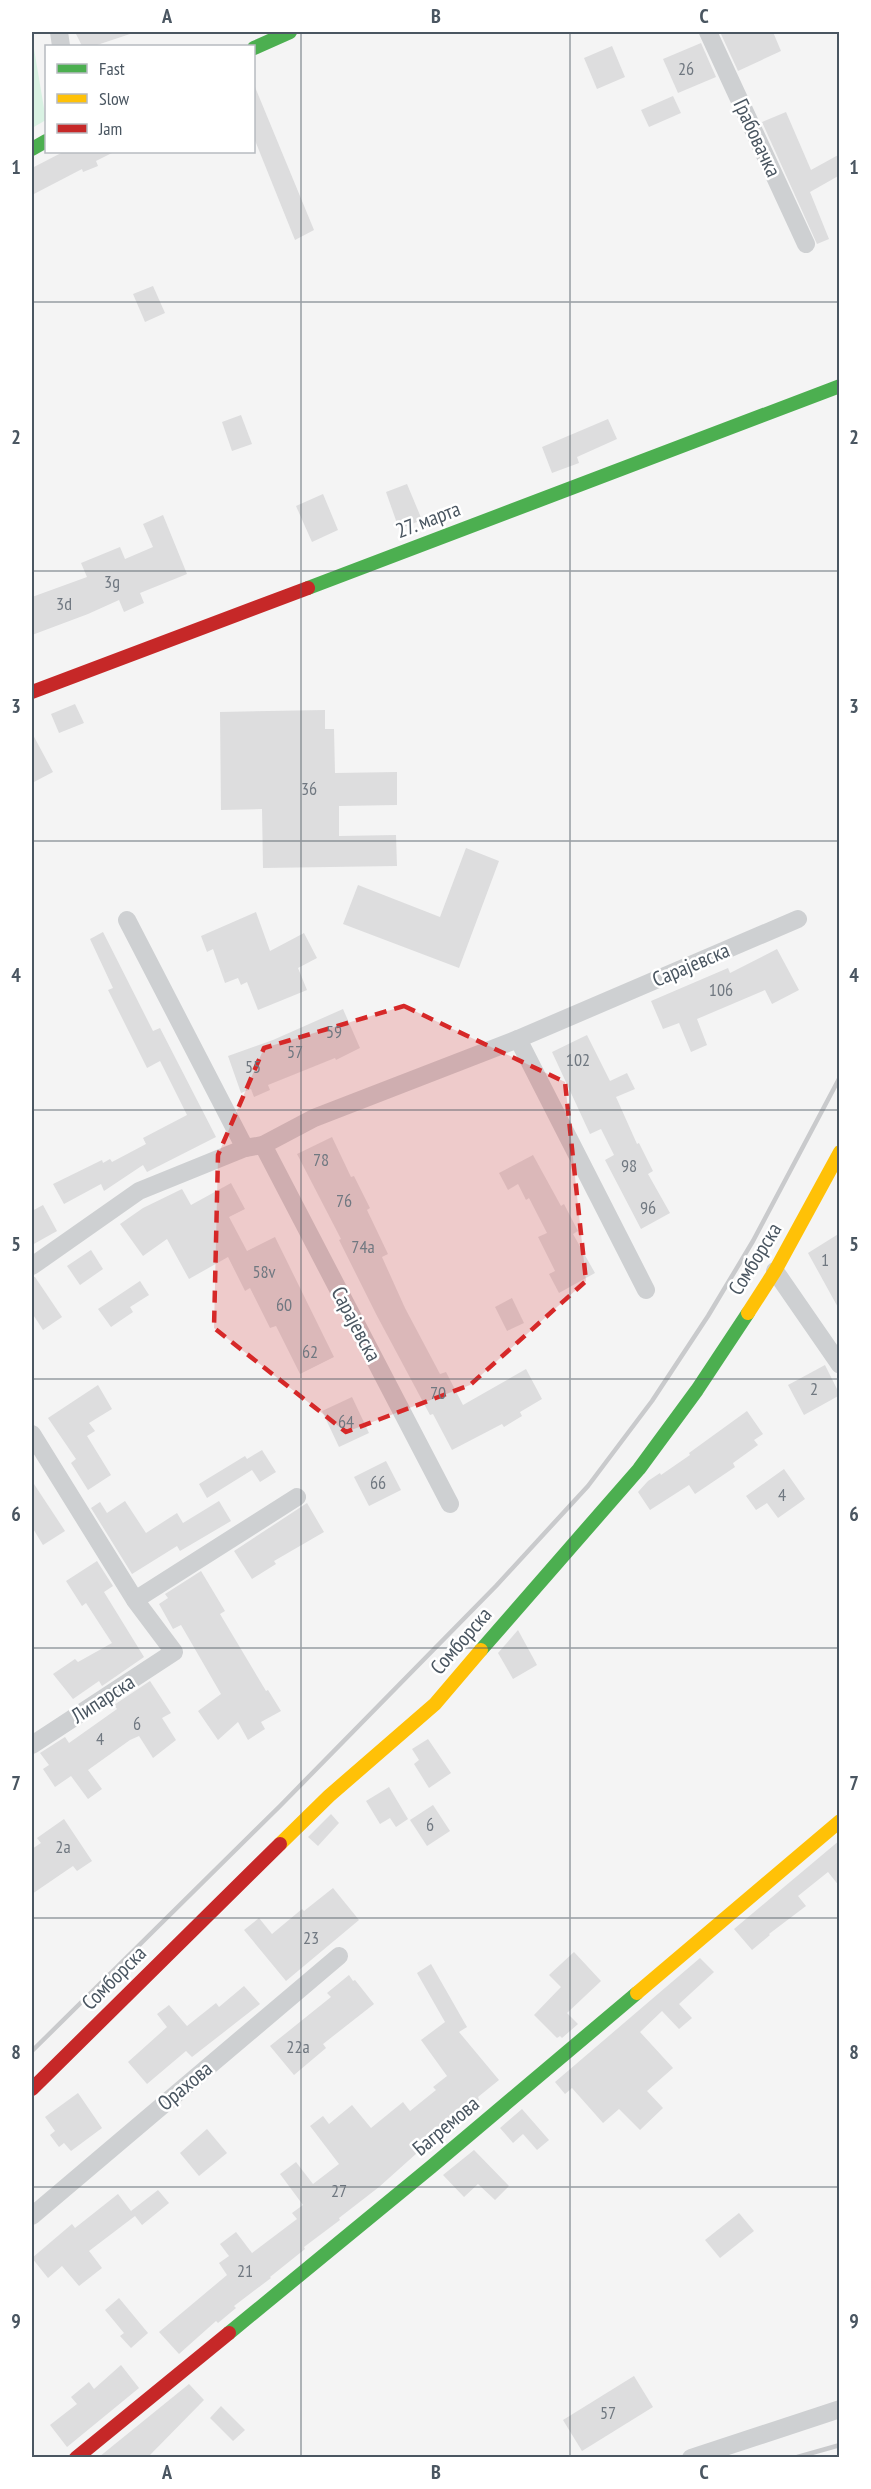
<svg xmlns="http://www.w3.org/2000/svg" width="871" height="2489" font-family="'PT Sans Narrow',sans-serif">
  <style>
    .green { fill: #d9f2e3 }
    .building { fill: #ddddde }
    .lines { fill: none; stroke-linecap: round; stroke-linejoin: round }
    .street { stroke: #ced0d2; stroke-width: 18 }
    .fast { stroke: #4caf50; stroke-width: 14 }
    .slow { stroke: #ffc107; stroke-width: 14 }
    .jam { stroke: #c62828; stroke-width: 14 }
    .rail { stroke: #c9cacc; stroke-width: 4.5 }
    .marked { fill: #d62828; fill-opacity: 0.2; stroke: #d62828; stroke-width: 4.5; stroke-dasharray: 12 8; stroke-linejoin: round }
    .grid { fill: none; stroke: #4a5661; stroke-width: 1.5; stroke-opacity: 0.55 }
    .labels { text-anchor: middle; stroke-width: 5; stroke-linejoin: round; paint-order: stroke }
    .number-label { font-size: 18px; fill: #707881 }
    .street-label { font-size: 21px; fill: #4a5661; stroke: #fff }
    .neatline { fill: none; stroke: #4a5661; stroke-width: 2 }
    .grid-label { font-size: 20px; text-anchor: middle; font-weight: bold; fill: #4a5661 }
  </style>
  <rect width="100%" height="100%" fill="#f4f4f4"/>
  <polygon class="green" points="32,37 46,120 32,128 32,36"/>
  <g class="building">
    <polygon points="75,32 129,32 130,34 94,46 82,46"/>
    <polygon points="727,32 773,32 781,51 738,71 721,34"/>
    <polygon points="701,43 716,77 678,93 663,59"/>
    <polygon points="612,46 625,77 597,89 584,58"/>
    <polygon points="255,87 314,230 295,240 254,138"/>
    <polygon points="673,96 681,113 649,127 641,110"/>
    <polygon points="786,112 811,170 840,154 840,175 810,192 829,239 817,244 762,122"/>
    <polygon points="63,152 114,152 96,161 98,166 83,172 82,169 32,195 32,168"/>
    <polygon points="153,286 165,313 145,322 133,294"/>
    <polygon points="241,415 252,444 232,451 222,422"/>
    <polygon points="608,419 617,439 577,457 579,463 552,473 542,447"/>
    <polygon points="407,484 422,520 399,529 386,492"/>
    <polygon points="323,494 338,530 312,542 296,506"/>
    <polygon points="163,515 187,574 140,593 144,603 124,612 119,600 88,614 32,635 32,597 87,577 81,563 120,547 125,559 153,547 143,524"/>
    <polygon points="75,704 84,723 59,733 51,714"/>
    <polygon points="325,710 325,729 334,729 335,773 397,772 397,805 339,806 339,836 396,835 397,866 263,868 262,809 221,810 220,712"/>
    <polygon points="32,733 53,772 32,783"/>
    <polygon points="466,848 499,861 459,968 343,924 358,885 440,917"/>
    <polygon points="256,912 270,951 304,933 317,958 298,968 307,990 258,1010 247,982 241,985 238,978 225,983 213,949 207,952 201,936"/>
    <polygon points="103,932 153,1031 160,1028 216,1137 147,1172 143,1165 104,1191 101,1184 64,1204 53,1184 102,1160 103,1163 110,1159 112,1162 146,1144 143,1138 187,1115 160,1061 147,1068 108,990 113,988 90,939"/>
    <polygon points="777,949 799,990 772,1004 765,990 697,1019 707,1045 691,1052 679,1023 663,1029 651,1001 728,968 730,973"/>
    <polygon points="343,1009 360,1048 336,1060 335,1058 268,1085 270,1090 254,1097 251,1089 241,1093 228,1056 273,1040"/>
    <polygon points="587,1035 610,1081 627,1073 635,1089 616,1097 637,1144 639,1143 653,1171 648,1174 670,1213 641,1229 605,1160 614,1155 601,1129 590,1134 552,1052"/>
    <polygon points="332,1137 351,1177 354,1176 370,1208 367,1210 388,1254 382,1257 405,1308 440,1374 446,1372 463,1405 526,1369 542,1399 520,1412 522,1416 504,1427 502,1424 452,1450 433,1414 430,1415 376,1314 339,1240 341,1239 297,1154"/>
    <polygon points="533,1155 561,1206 564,1204 578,1231 573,1234 595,1273 559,1293 549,1274 555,1271 538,1237 547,1233 529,1198 526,1200 518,1184 508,1190 499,1173"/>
    <polygon points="231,1183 245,1209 229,1217 247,1251 275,1237 334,1357 300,1374 276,1326 270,1328 250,1288 245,1291 228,1257 189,1279 167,1239 143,1256 120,1224 143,1208 182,1189 191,1205"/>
    <polygon points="43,1205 57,1231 32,1245 32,1211"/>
    <polygon points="840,1233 840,1311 808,1253"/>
    <polygon points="91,1250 103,1269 80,1285 67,1266"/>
    <polygon points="32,1277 35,1277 62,1317 43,1330 32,1313"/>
    <polygon points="140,1281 149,1295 130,1307 133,1312 111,1327 98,1309"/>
    <polygon points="512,1298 524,1323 507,1331 495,1307"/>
    <polygon points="825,1365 840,1395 804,1415 788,1385"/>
    <polygon points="98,1385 112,1409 89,1423 95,1431 87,1436 111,1475 88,1490 71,1463 76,1459 48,1418"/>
    <polygon points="352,1397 369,1433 339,1447 322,1411"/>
    <polygon points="747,1411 763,1434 754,1440 758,1445 733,1463 735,1467 695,1494 689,1485 650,1510 638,1492 648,1481 660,1473 661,1475 690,1455 689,1453"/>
    <polygon points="262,1450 276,1472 260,1482 252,1470 207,1498 199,1484 245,1456 247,1459"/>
    <polygon points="386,1461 401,1490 369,1506 354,1477"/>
    <polygon points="784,1469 805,1499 778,1518 767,1503 756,1510 746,1496"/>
    <polygon points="32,1481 65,1531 43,1545 32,1527"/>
    <polygon points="125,1501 146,1533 177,1513 183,1523 219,1501 231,1521 180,1551 177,1546 132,1574 91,1508 100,1502 107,1513"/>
    <polygon points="307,1503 324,1532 274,1561 276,1564 252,1579 234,1551"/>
    <polygon points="97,1561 113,1586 104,1592 144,1657 102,1686 99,1681 73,1699 53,1674 75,1659 78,1662 112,1643 86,1603 82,1606 66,1581"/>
    <polygon points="201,1571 225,1611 220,1614 266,1691 268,1690 281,1711 261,1722 265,1729 248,1740 238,1722 218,1740 198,1711 221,1694 181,1625 173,1629 159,1604 168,1598 165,1594"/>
    <polygon points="518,1630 537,1665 513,1679 498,1653"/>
    <polygon points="150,1681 171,1713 162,1718 176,1740 153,1758 139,1736 130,1740 88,1770 102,1789 88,1799 71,1776 55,1787 43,1769 49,1765 40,1753 65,1737 69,1743 117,1709 114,1705"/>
    <polygon points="428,1739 451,1773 429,1788 414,1764 419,1760 412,1749"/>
    <polygon points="389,1787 408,1819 396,1827 390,1818 380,1824 366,1801"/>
    <polygon points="433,1805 450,1831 427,1846 410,1820"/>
    <polygon points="331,1814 339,1823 318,1846 308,1837"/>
    <polygon points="64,1819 92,1861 77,1871 73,1866 32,1894 32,1849 41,1843 37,1838"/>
    <polygon points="840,1840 840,1887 828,1872 798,1896 806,1906 769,1934 770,1935 752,1950 734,1929"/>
    <polygon points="333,1888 359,1920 286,1981 244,1930 259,1918 272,1934 302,1909 304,1911"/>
    <polygon points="574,1952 601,1981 567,2013 578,2024 562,2038 560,2036 557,2038 534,2015 561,1987 549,1975"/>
    <polygon points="700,1958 714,1972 679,2004 692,2018 679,2029 662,2011 640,2032 673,2068 647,2091 663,2108 640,2130 619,2109 603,2123 572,2088 565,2094 555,2082"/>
    <polygon points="431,1964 467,2027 459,2032 499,2080 478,2097 479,2100 416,2151 417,2153 379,2187 339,2218 340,2220 304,2247 305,2249 270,2277 271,2278 234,2306 236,2308 218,2323 216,2321 179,2354 159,2332 227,2275 219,2263 229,2256 220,2244 236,2232 252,2253 297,2219 292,2213 303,2205 280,2174 296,2162 313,2184 339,2164 310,2126 323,2116 329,2124 352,2105 371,2128 403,2102 410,2111 436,2090 433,2087 447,2076 421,2040 445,2022 417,1973"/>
    <polygon points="349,1975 353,1981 355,1980 374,2004 323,2044 326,2048 294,2075 270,2046 331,1997 327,1993"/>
    <polygon points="244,1986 260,2004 192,2057 186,2051 147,2084 128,2062 167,2027 157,2014 169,2005 187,2026 216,2003 219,2007"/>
    <polygon points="78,2093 102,2128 71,2151 64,2143 59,2147 50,2135 55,2131 45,2117"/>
    <polygon points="522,2109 549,2140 537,2150 523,2134 513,2143 500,2128"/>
    <polygon points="207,2129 227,2153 199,2176 180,2153"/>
    <polygon points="474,2150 509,2186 495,2200 478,2184 464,2197 443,2175"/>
    <polygon points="158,2190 169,2203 142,2225 135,2216 89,2251 102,2268 79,2286 62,2266 48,2278 32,2258 72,2224 75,2228 118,2194 134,2215 131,2211"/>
    <polygon points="739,2213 754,2231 720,2258 705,2240"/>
    <polygon points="119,2298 148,2333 131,2348 120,2336 124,2333 105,2310"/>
    <polygon points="121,2365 139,2388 67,2447 50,2425 77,2404 71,2397 89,2382 94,2389"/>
    <polygon points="634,2376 653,2407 582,2451 563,2420"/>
    <polygon points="189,2384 204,2400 148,2457 99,2457"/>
    <polygon points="221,2406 245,2430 233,2441 210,2418"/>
  </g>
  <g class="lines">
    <g class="street">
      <polyline points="59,32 61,46"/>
      <polyline points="708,32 806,244"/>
      <polyline points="127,920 245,1148"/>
      <polyline points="518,1039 646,1290"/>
      <polyline points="263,1145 450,1504"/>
      <polyline points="32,1266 139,1191 245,1148 263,1145 314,1118 518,1039 798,919"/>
      <polyline points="775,1271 840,1365"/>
      <polyline points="32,1434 135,1600 174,1652 32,1745"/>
      <polyline points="135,1600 297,1497"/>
      <polyline points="32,2216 339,1956"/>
      <polyline points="691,2458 840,2409"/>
    </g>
    <g class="fast">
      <polyline points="254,48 290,32"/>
      <polyline points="32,149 46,141"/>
      <polyline points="308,588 840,386"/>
      <polyline points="481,1650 639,1469 697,1390 748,1313"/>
      <polyline points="229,2333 431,2167 637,1993"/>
    </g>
    <g class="slow">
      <polyline points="748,1313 775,1271 840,1152"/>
      <polyline points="280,1844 329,1796 435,1704 481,1650"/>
      <polyline points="637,1993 840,1821"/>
    </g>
    <g class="jam">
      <polyline points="32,692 308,588"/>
      <polyline points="32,2089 280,1844"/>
      <polyline points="76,2458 229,2333"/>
    </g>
    <g class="rail">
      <polyline points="32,2051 280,1806 496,1586 588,1486 652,1401 708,1316 753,1241 840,1077"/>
      <polyline points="794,2458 840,2445"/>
    </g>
  </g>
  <path class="marked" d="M404 1006 565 1082 586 1281 470 1385 346 1432 214 1328 218 1155 264 1048Z"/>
  <path class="grid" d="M301 32V2458M570 32V2458M32 302H840M32 571H840M32 841H840M32 1110H840M32 1379H840M32 1648H840M32 1918H840M32 2187H840"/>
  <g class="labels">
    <g class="number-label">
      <text x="686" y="75">26</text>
      <text x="112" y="588">3g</text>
      <text x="64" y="610">3d</text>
      <text x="309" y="795">36</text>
      <text x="721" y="996">106</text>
      <text x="334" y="1038">59</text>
      <text x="295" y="1058">57</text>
      <text x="578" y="1066">102</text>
      <text x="253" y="1073">55</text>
      <text x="321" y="1166">78</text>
      <text x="629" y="1172">98</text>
      <text x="344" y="1207">76</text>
      <text x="648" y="1214">96</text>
      <text x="363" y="1253">74a</text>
      <text x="825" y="1266">1</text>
      <text x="264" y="1278">58v</text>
      <text x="284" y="1311">60</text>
      <text x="310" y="1358">62</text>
      <text x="814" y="1395">2</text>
      <text x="438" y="1399">70</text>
      <text x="346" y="1428">64</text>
      <text x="378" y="1489">66</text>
      <text x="782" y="1501">4</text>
      <text x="137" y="1730">6</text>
      <text x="100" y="1745">4</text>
      <text x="430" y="1831">6</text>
      <text x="63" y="1853">2a</text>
      <text x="311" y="1944">23</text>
      <text x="298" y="2053">22a</text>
      <text x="339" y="2197">27</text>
      <text x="245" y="2277">21</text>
      <text x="608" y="2419">57</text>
    </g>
    <g class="street-label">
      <text transform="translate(757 138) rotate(65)" y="7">Грабовачка</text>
      <text transform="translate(428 520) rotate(-21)" y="7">27. марта</text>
      <text transform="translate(691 965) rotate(-23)" y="7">Сарајевска</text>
      <text transform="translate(755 1259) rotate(-58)" y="7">Сомборска</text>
      <text transform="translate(356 1324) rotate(62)" y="7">Сарајевска</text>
      <text transform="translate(461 1641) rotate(-49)" y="7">Сомборска</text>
      <text transform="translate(103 1699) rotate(-33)" y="7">Липарска</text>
      <text transform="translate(114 1978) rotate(-45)" y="7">Сомборска</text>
      <text transform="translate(185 2086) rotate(-40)" y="7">Орахова</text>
      <text transform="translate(446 2126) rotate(-40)" y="7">Багремова</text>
    </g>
  </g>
  <rect width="871" height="2489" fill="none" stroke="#ffffff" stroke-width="66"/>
  <rect x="45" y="45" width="210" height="108" fill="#ffffff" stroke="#b7bbc0" stroke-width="1.5"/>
  <rect x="57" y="64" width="30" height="9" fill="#4caf50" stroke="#b7bbc0" stroke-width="1.5"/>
  <text x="99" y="75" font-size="18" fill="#4a5661">Fast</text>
  <rect x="57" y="94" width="30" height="9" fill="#ffc107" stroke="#b7bbc0" stroke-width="1.5"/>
  <text x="99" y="105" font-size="18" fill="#4a5661">Slow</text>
  <rect x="57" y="124" width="30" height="9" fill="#c62828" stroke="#b7bbc0" stroke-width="1.5"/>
  <text x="99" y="135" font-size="18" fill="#4a5661">Jam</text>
  <rect x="33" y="33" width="805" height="2423" class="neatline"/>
  <g class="grid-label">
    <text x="167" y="23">A</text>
    <text x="436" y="23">B</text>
    <text x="704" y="23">C</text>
    <text x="16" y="174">1</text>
    <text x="854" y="174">1</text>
    <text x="16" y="444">2</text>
    <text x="854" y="444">2</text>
    <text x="16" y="713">3</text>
    <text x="854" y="713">3</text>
    <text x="16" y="982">4</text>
    <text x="854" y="982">4</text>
    <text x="16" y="1251">5</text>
    <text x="854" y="1251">5</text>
    <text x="16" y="1521">6</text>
    <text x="854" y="1521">6</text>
    <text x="16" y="1790">7</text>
    <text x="854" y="1790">7</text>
    <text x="16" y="2059">8</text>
    <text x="854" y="2059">8</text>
    <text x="16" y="2328">9</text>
    <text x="854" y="2328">9</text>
    <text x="167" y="2479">A</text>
    <text x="436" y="2479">B</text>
    <text x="704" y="2479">C</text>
  </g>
</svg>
